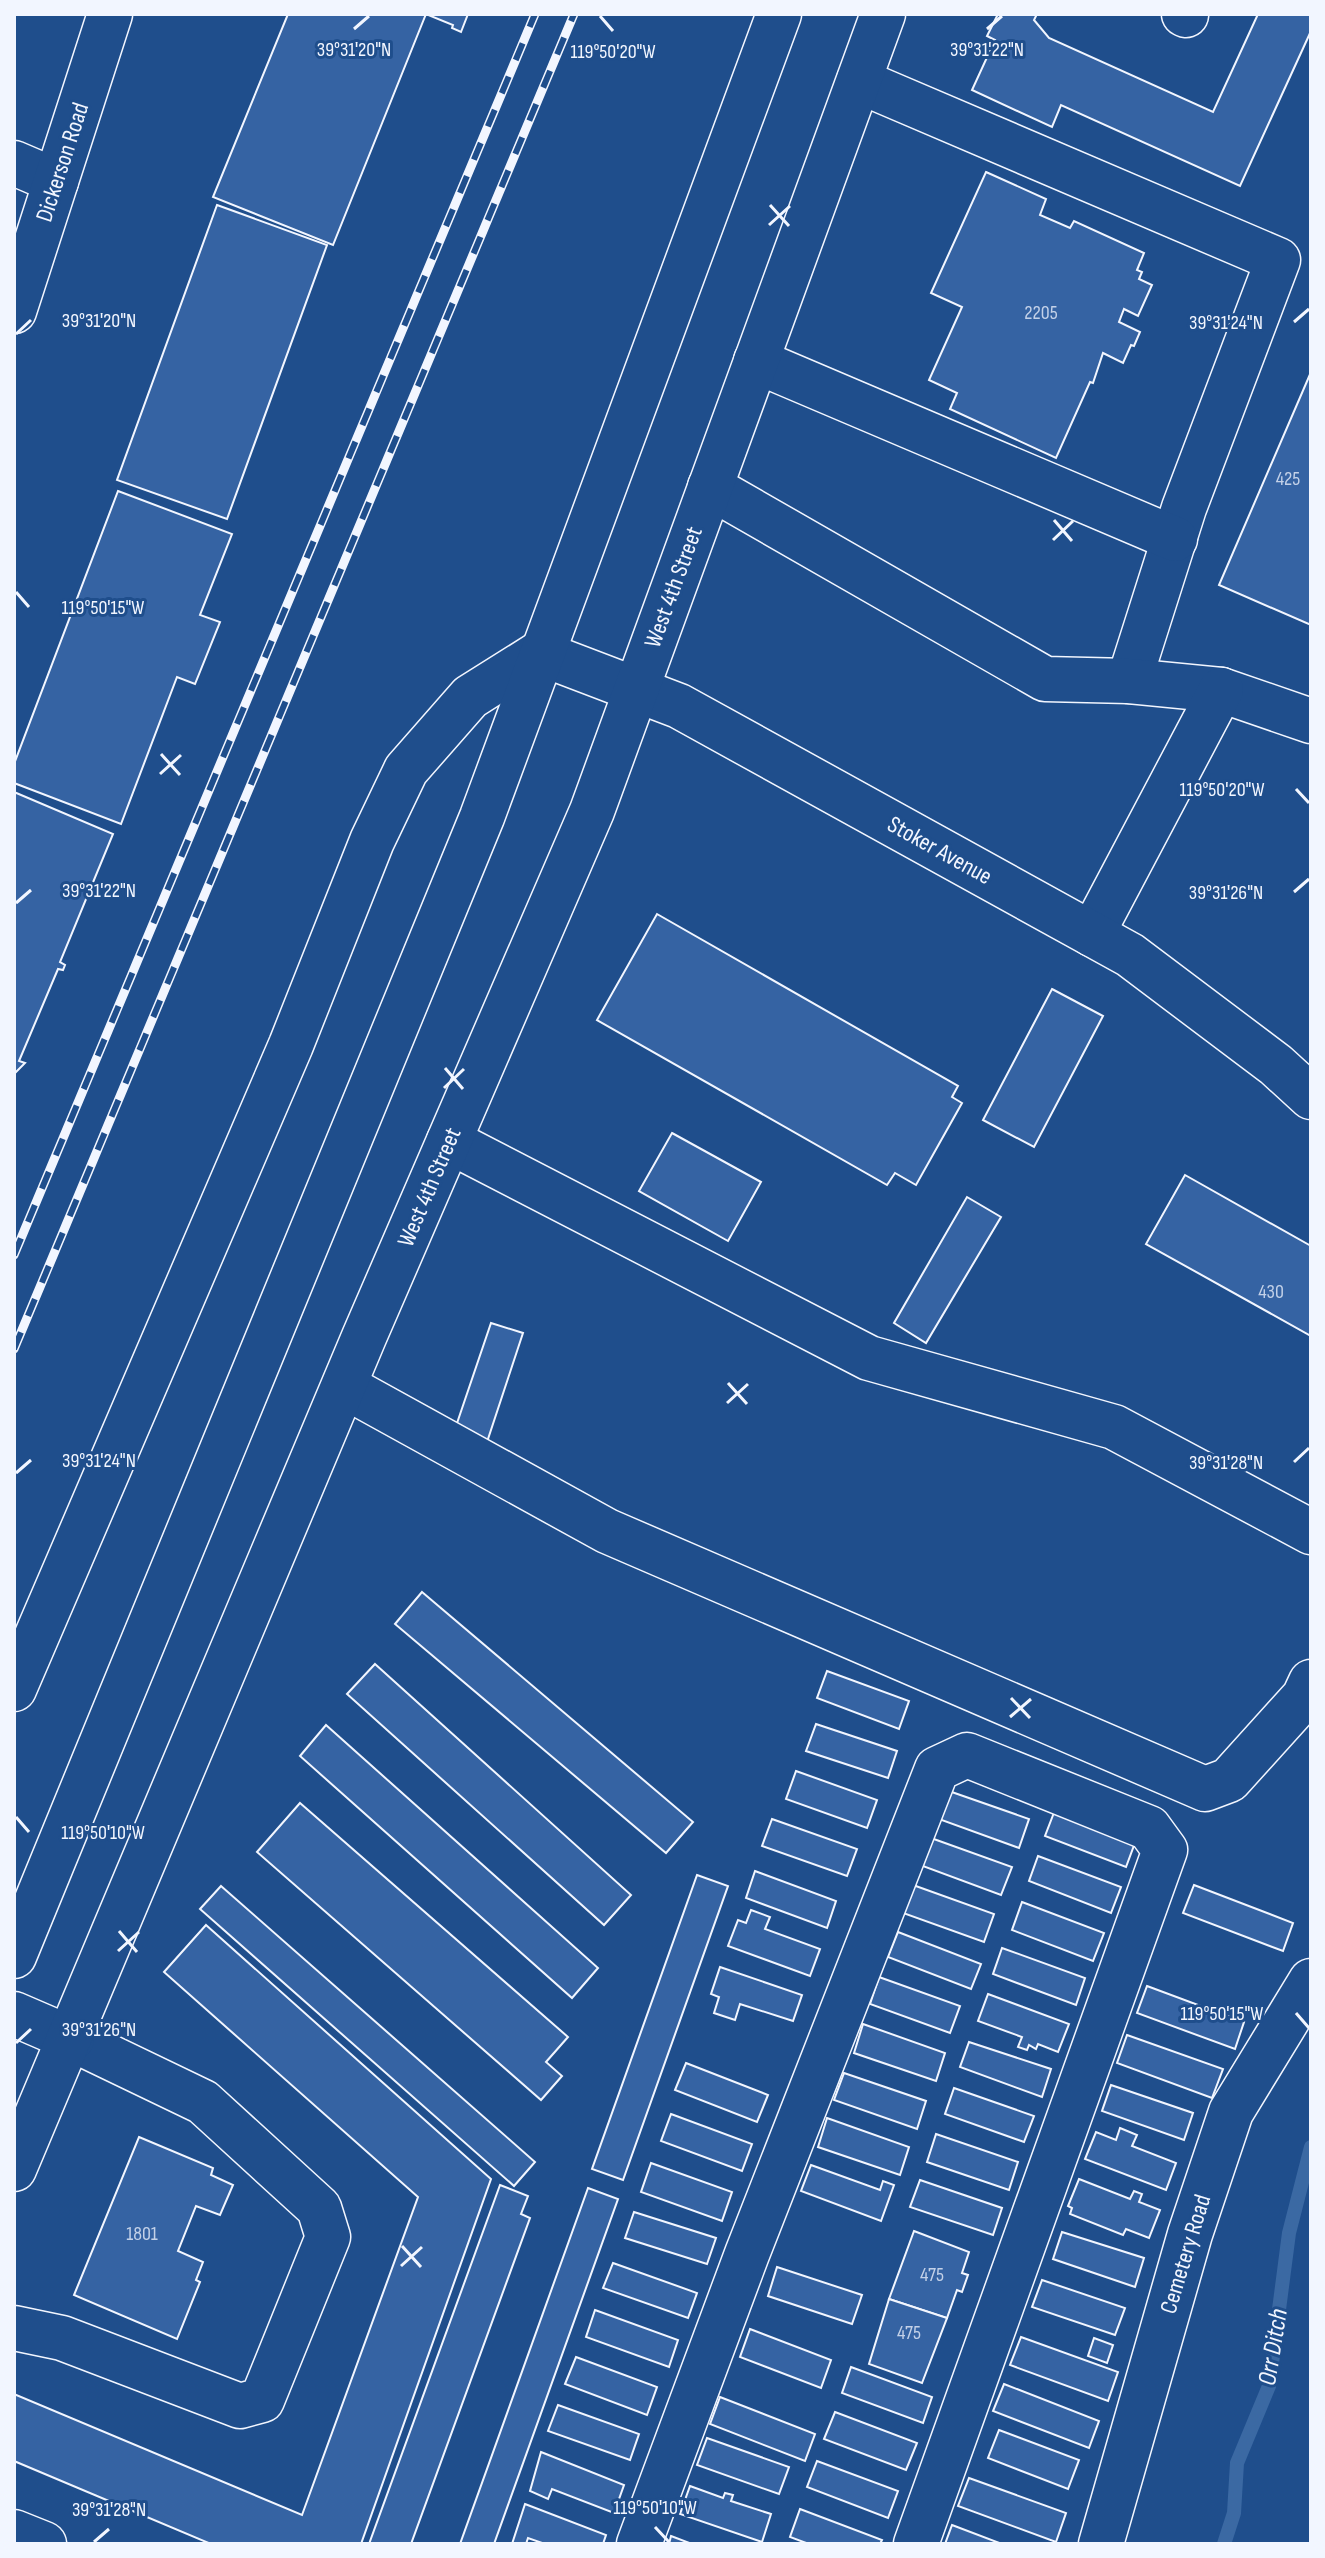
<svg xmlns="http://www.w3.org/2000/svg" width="1325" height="2558" font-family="'Sofia Sans Condensed',sans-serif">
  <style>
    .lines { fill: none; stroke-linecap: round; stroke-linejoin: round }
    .stream { stroke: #3b69a3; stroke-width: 14 }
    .building { fill: #3563a3; stroke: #f2f6ff; stroke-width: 2 }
    .minor-casing { stroke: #f2f6ff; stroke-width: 47 }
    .major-casing { stroke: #f2f6ff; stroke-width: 47 }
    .minor { stroke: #1f4e8c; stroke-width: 44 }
    .major { stroke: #1f4e8c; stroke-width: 44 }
    .rail-casing { stroke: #f2f6ff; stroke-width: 9 }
    .rail { stroke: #1f4e8c; stroke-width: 6; stroke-dasharray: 18; stroke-linecap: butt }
    .ticks { fill: none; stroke: #f2f6ff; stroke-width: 3 }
    .labels { text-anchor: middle; stroke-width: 6; stroke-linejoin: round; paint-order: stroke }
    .number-label { font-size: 20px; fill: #c3d1e8 }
    .street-label { font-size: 24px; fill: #f2f6ff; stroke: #1f4e8c }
    .water-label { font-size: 26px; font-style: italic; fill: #f2f6ff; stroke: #1f4e8c }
    .ticks-label { font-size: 20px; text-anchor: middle; fill: #f2f6ff; stroke: #1f4e8c; stroke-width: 6; stroke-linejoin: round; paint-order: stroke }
  </style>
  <rect width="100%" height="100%" fill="#1f4e8c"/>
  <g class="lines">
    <polyline class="stream" points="1224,2544 1234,2513 1237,2463 1269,2386 1289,2233 1311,2147"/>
  </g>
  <g class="building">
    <polygon points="288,14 468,14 461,32 452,28 453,25 426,14 333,245 213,197"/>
    <polygon points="998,14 1037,14 1034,20 1049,38 1213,112 1258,14 1311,14 1311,31 1240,186 1061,105 1052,127 972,90 995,40 987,36"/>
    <polygon points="986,172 1046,199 1040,215 1070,228 1074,221 1144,253 1137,270 1142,272 1139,279 1152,285 1138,316 1124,309 1119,322 1140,332 1134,346 1131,345 1123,363 1103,353 1093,383 1090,382 1056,458 950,409 957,393 929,380 962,307 931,293"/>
    <polygon points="217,205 327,245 227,519 117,480"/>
    <polygon points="1311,372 1311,625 1219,585"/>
    <polygon points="118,491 232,534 200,615 220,622 195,684 177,677 121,824 14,783 14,764"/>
    <polygon points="14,792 113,834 60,962 65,965 63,970 58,969 19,1061 25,1063 14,1074"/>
    <polygon points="657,914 958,1086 952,1097 962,1103 916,1185 895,1173 887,1185 597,1020"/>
    <polygon points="1052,989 1103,1016 1034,1147 983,1120"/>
    <polygon points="672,1133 761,1182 728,1241 639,1191"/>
    <polygon points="1185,1175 1311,1246 1311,1336 1146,1244"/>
    <polygon points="967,1197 1001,1217 926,1343 894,1323"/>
    <polygon points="491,1323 523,1333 487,1442 454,1432"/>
    <polygon points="422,1592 693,1822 666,1853 395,1624"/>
    <polygon points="375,1664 631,1895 604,1925 347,1694"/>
    <polygon points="827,1671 909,1701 899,1729 817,1698"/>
    <polygon points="816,1724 897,1751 888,1778 806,1751"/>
    <polygon points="326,1725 598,1968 572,1998 300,1756"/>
    <polygon points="796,1771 877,1800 867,1828 786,1799"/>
    <polygon points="946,1790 1029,1819 1019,1848 936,1818"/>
    <polygon points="300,1803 568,2037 546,2062 562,2076 541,2100 257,1852"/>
    <polygon points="1055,1810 1136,1840 1126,1867 1045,1836"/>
    <polygon points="772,1819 857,1849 847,1876 762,1846"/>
    <polygon points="931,1838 1012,1867 1001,1895 920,1865"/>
    <polygon points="1038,1856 1121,1887 1111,1913 1029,1881"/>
    <polygon points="755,1871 836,1901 827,1928 746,1898"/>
    <polygon points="697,1875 728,1886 623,2180 592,2169"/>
    <polygon points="913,1885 994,1914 984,1942 903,1913"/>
    <polygon points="1194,1885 1293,1923 1283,1951 1183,1913"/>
    <polygon points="221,1886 535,2162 514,2186 200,1909"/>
    <polygon points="1022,1902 1104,1933 1093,1961 1012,1930"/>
    <polygon points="751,1910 770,1917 765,1929 820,1949 810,1976 728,1946 738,1920 746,1923"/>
    <polygon points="206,1925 491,2179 361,2544 211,2544 14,2461 14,2394 302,2515 418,2197 164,1972"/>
    <polygon points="898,1932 981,1964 971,1989 888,1957"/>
    <polygon points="1002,1948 1085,1978 1076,2005 993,1974"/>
    <polygon points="720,1967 802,1995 793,2021 740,2004 735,2020 714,2013 719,1997 711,1994"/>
    <polygon points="879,1977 960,2006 950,2033 870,2004"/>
    <polygon points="1147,1986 1244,2022 1235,2049 1137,2013"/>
    <polygon points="988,1994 1069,2024 1058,2052 1038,2044 1036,2049 1029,2045 1027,2050 1018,2047 1022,2037 978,2021"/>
    <polygon points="863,2024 945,2053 936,2081 854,2053"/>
    <polygon points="1127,2035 1223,2069 1212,2098 1117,2063"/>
    <polygon points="969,2042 1051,2069 1042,2097 960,2067"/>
    <polygon points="686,2063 768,2095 757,2122 675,2090"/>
    <polygon points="844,2073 926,2101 917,2129 834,2100"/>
    <polygon points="1111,2085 1193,2113 1184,2140 1102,2111"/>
    <polygon points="954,2088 1034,2116 1024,2142 945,2114"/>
    <polygon points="671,2114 752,2144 742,2171 661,2141"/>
    <polygon points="827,2118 909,2147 900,2175 818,2147"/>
    <polygon points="1120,2128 1137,2135 1132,2146 1176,2163 1166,2190 1085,2159 1096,2132 1116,2140"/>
    <polygon points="936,2134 1018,2162 1009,2190 927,2162"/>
    <polygon points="139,2137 213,2168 211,2175 233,2185 220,2215 196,2206 178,2251 203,2262 196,2280 200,2282 177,2339 74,2295"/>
    <polygon points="651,2163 732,2192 722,2221 641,2192"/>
    <polygon points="811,2165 880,2190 883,2181 894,2185 881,2221 801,2191"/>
    <polygon points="1079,2179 1130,2199 1134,2191 1142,2194 1139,2202 1160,2210 1149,2238 1126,2229 1123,2235 1070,2214 1072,2208 1068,2206"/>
    <polygon points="920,2180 1002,2208 993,2235 910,2207"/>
    <polygon points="500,2185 528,2196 521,2214 530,2218 411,2544 369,2544"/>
    <polygon points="588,2188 618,2199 494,2544 460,2544"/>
    <polygon points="634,2212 716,2238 707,2264 625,2238"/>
    <polygon points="914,2231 969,2252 962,2273 968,2275 962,2292 957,2290 947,2318 889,2299"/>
    <polygon points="1062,2232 1144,2258 1135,2287 1053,2259"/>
    <polygon points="613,2263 697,2293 688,2318 603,2288"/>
    <polygon points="777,2267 862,2295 852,2324 768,2296"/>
    <polygon points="1042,2280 1125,2308 1115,2335 1032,2307"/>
    <polygon points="889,2299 947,2318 922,2383 869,2364"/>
    <polygon points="595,2310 678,2340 669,2367 586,2337"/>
    <polygon points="750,2329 831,2360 821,2388 740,2357"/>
    <polygon points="1021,2337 1118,2372 1108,2401 1010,2365"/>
    <polygon points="1094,2338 1113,2345 1107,2363 1088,2356"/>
    <polygon points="576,2357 657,2387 647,2415 565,2384"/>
    <polygon points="851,2367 932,2397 923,2423 842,2393"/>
    <polygon points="1004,2384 1099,2421 1089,2448 993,2411"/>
    <polygon points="720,2397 815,2434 805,2461 710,2424"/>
    <polygon points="558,2405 639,2434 630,2460 548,2431"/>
    <polygon points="835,2412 917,2443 906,2470 824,2439"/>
    <polygon points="999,2430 1079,2460 1068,2489 988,2458"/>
    <polygon points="707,2438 789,2467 779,2494 697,2465"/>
    <polygon points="541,2452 624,2485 614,2513 552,2489 548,2499 530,2491"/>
    <polygon points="817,2461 898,2491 888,2518 807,2487"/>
    <polygon points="969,2478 1066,2513 1056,2542 958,2506"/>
    <polygon points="690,2486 723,2498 725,2493 733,2495 731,2501 771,2514 762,2542 680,2514"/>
    <polygon points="525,2504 606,2535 603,2544 545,2544 528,2538 526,2544 512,2544"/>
    <polygon points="800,2509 882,2540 880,2544 809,2544 790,2537"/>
    <polygon points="952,2525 1002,2544 945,2544"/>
    <polygon points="671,2536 692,2544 669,2544"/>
  </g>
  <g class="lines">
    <g class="minor-casing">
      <g id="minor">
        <polyline points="1184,14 1186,15"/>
        <polyline points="859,81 1278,260 1184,508 1129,681"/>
        <polyline points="14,163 56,181"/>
        <polyline points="14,311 110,14"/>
        <polyline points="756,361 1175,539"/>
        <polyline points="710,487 1045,679 1129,681 1221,690 1311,721"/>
        <polyline points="1092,934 1221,690"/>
        <polyline points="449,1141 869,1358 1114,1427 1311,1532"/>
        <polyline points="344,1386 607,1531 1205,1789 1229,1780 1304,1697 1311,1682"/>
        <polyline points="14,1689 291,1045 372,841 406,770 470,697 540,653 679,706 1130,955 1276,1065 1311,1097"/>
        <polyline points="14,2328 62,2338 240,2406 262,2400 328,2237 319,2208 203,2102 72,2039"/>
        <polyline points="14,2532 44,2544"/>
        <polyline points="639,2544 747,2254 937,1769 967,1755 1149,1828 1165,1850 916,2544"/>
        <polyline points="1101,2544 1190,2234 1231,2112 1311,1981"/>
      </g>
    </g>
    <g class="major-casing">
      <g id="major">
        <polyline points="14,1956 482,817 779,14"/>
        <polyline points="14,2014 72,2039"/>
        <polyline points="14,2169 364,1337 592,811 883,14"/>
      </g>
    </g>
    <use href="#minor" class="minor"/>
    <use href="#major" class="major"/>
    <g class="rail-casing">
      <g id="rail">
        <polyline points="14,1255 535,14"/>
        <polyline points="14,1349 574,14"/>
      </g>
    </g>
    <use href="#rail" class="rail"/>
  </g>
  <path class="ticks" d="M600 16 613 31M354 29 369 16M987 29 1002 16M770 205 789 226M769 225 790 206M1294 322 1309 309M16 334 31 320M1054 520 1072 541M1053 540 1073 521M16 592 29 607M161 754 180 775M160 774 181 755M1296 789 1309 803M1294 892 1309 879M16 903 31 890M445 1068 463 1089M444 1088 464 1069M728 1383 747 1404M727 1403 748 1384M1294 1462 1309 1448M16 1473 31 1460M1011 1698 1030 1718M1010 1717 1031 1699M16 1817 29 1832M119 1931 137 1952M118 1951 139 1932M1296 2013 1309 2028M16 2043 31 2029M402 2246 421 2267M401 2266 422 2247M655 2527 669 2542M94 2542 109 2529"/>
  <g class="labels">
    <g class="number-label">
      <text x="1041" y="319">2205</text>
      <text x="1288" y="485">425</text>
      <text x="1271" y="1298">430</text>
      <text x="142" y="2240">1801</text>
      <text x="932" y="2281">475</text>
      <text x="909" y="2339">475</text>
    </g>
    <g class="street-label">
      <text transform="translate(62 162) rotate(-72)" y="8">Dickerson Road</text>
      <text transform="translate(673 587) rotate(-70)" y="8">West 4th Street</text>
      <text transform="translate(940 850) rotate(29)" y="8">Stoker Avenue</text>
      <text transform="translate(429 1187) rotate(-67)" y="8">West 4th Street</text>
      <text transform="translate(1185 2254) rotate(-73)" y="8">Cemetery Road</text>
    </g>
    <g class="water-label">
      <text transform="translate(1272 2347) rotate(-81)" y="9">Orr Ditch</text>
    </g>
  </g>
  <g class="ticks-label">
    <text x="354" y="56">39°31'20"N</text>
    <text x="987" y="56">39°31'22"N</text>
    <text x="613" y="58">119°50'20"W</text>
    <text x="99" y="327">39°31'20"N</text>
    <text x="1226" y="329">39°31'24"N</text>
    <text x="103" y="614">119°50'15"W</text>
    <text x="1222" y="796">119°50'20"W</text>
    <text x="99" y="897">39°31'22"N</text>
    <text x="1226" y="899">39°31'26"N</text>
    <text x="99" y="1467">39°31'24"N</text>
    <text x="1226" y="1469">39°31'28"N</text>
    <text x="103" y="1839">119°50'10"W</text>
    <text x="1222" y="2020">119°50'15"W</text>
    <text x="99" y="2036">39°31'26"N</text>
    <text x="655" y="2514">119°50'10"W</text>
    <text x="109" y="2516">39°31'28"N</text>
  </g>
  <rect width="1325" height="2558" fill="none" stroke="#f2f6ff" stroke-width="32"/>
</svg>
